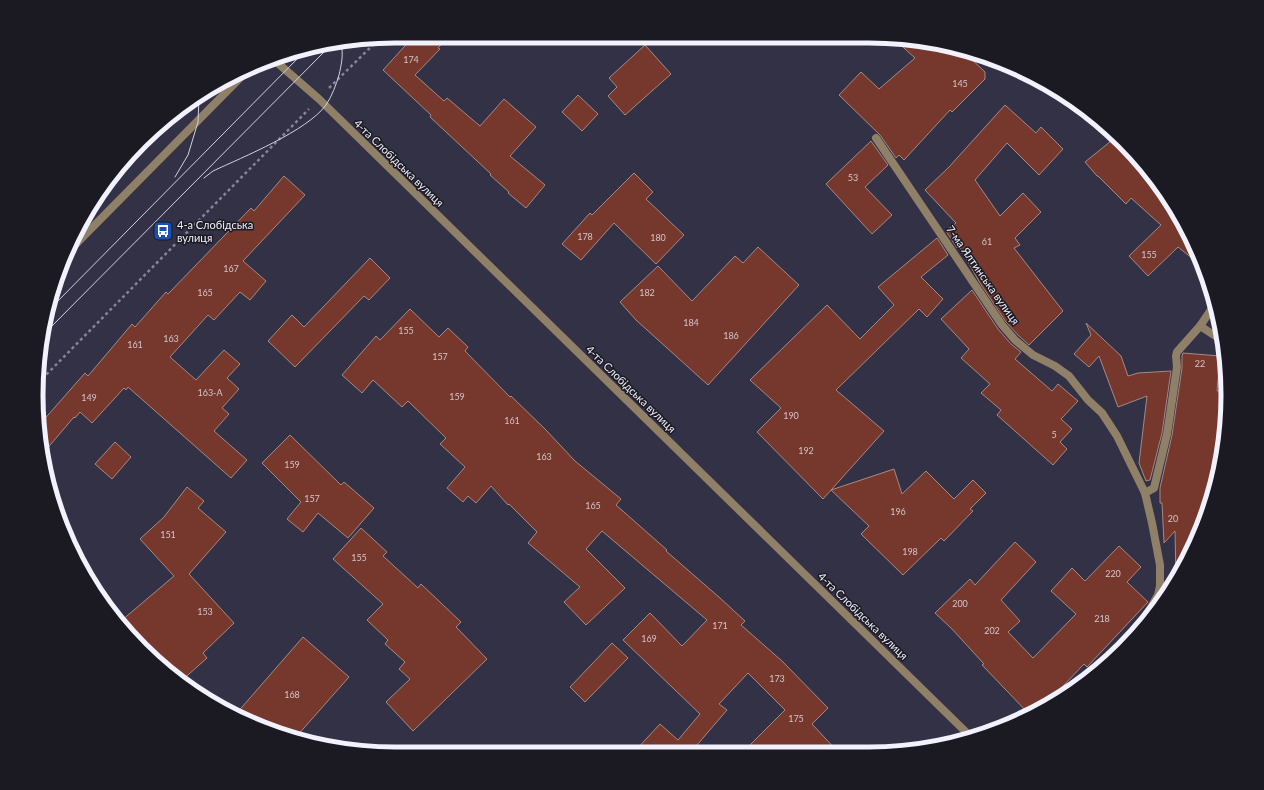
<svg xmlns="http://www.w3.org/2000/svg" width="1264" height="790" font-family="Lato,sans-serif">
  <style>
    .building { fill: #76382c; stroke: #a68a84 }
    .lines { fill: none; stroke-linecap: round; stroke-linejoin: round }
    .path { stroke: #868596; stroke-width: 2.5; stroke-dasharray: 3 3; stroke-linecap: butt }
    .service { stroke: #918068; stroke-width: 8 }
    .minor { stroke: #918068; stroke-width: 8 }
    .tertiary { stroke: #918068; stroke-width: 8 }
    .tram { stroke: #d1d1df; stroke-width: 1 }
    .labels { text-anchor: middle; stroke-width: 3; stroke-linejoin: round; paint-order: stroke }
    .number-label { font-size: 9px; fill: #d3c4ca }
    .street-label { font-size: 11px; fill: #f2f2ff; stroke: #1b1a23 }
    .poi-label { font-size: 11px; fill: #f2f2ff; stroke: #1b1a23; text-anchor: start }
    .rim { fill: none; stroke: #f2f2ff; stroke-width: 5 }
  </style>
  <rect width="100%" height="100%" fill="#323145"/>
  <g class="building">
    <polygon points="414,36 449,36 438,48 440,49 415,75 444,101 447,98 480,126 504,99 536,127 510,156 545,185 526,208 508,193 509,192 490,175 491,174 430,117 431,115 383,70"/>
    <polygon points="894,39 916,39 964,52 985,72 985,79 952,112 950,110 904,160 899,155 896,158 880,135 839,95 861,72 879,89 915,58"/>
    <polygon points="645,45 671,74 625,115 608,96 617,87 609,78"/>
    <polygon points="578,95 598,114 582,131 562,112"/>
    <polygon points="1005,105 1036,133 1041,127 1063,149 1039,175 1007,143 975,180 1000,216 1023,193 1041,212 1015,238 1020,245 1014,248 1063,311 1029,345 1019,336 1006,322 980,283 959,246 957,248 946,231 956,223 925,190 949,167"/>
    <polygon points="1116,137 1136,161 1139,159 1180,215 1203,267 1178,247 1148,276 1129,256 1161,225 1131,198 1126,204 1098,176 1097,176 1085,162"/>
    <polygon points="871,141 888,165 865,187 892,215 872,234 826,184"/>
    <polygon points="634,173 653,192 646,199 684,235 656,264 614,223 581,260 562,244 590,213 592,215"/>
    <polygon points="284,176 305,195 243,261 266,281 250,300 240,292 214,320 208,315 170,357 196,380 224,350 240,364 227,378 239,389 222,408 229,414 214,431 247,460 231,478 128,387 126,390 124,388 92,423 80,412 75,418 74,417 45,451 41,423 85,373 88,376 132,324 135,327 166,292 168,294 251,208 254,211"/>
    <polygon points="937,238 948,255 921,277 943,299 927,317 919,309 836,390 884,431 823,499 757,432 781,408 750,380 827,305 860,339 894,305 878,287"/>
    <polygon points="758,247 799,285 708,385 636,320 620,302 658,266 692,301 735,256 743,263"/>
    <polygon points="370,258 390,278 369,300 364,296 295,367 268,341 292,315 304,327"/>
    <polygon points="972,290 998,329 1011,344 1021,352 1015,359 1052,391 1058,384 1078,401 1061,419 1072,429 1060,442 1067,449 1053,465 997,415 1001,410 981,393 990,384 961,358 969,349 941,319"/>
    <polygon points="410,309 439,337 448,328 468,347 465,351 510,397 511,396 546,430 575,461 621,499 616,505 667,550 666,551 720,598 745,621 741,625 782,661 828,708 812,724 839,753 742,753 785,710 748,673 719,704 727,710 691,752 634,752 660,724 678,740 700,714 623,640 650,613 682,646 707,620 602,531 586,549 625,588 586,625 564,602 580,587 528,543 537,532 509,504 508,505 491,486 476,503 468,496 463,502 447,488 465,467 440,444 446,438 408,401 402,407 373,380 362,393 342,375 376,336 380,340"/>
    <polygon points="1086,323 1121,356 1128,376 1138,373 1171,371 1162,433 1150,480 1146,481 1139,463 1147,396 1118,407 1099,356 1089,367 1074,354 1091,335"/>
    <polygon points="1183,353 1220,356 1217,391 1226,390 1227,418 1216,488 1191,554 1176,578 1175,531 1164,543 1162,503 1160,503 1160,488 1172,435 1182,368 1182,356"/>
    <polygon points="290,435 341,485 344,482 374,508 348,538 318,513 303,532 287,519 301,502 262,463"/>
    <polygon points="115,442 131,457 112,479 95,464"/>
    <polygon points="894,469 902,494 926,471 954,499 973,480 986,493 970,509 973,511 944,541 941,538 903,575 861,534 869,526 831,490"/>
    <polygon points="187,487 204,501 198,508 226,532 189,574 234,623 203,653 207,658 180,682 121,621 174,576 140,539 164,517"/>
    <polygon points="361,528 387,552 383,556 418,588 421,584 461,622 456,627 487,659 413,731 386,702 410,679 399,669 405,662 385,644 388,640 367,620 383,604 333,559"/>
    <polygon points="1015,542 1036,562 1001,600 1020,621 1008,632 1033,658 1076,614 1051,591 1072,568 1085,581 1119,546 1141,567 1127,582 1148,602 1087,667 1084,664 1042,708 1029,714 982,665 984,664 952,629 935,613 970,579 975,585"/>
    <polygon points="303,637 349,677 296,737 258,727 236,714"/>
    <polygon points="612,643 628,658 585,702 570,687"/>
  </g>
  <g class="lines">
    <g class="path">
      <polyline points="329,88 379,39"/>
      <polyline points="38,383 309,109"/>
    </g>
    <g class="service">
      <polyline points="1200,326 1223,341"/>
      <polyline points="1145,493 1154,488 1167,434 1177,367 1176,356 1177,352 1200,326 1215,304"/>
    </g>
    <g class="minor">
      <polyline points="273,59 319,99 972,738"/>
      <polyline points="876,138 1002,325 1015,340 1033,355 1055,366 1069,376 1088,400 1102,413 1117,436 1145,493 1152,523 1160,565 1160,586 1158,595 1142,623"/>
      <polyline points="1083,681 1133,632 1142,623 1146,622"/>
    </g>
    <polyline class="tertiary" points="70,250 245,73"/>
    <g class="tram">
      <polyline points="175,177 188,155 198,122 199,98"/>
      <path d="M204 178 213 171C243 157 307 131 326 105 332 96 336 85 339 75 341 66 344 54 341 45"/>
      <polyline points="50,309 305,51"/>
      <polyline points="46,332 329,47"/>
    </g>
  </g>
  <defs>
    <g id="bus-square" transform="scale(1)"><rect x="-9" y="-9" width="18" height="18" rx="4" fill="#1a4fb4" stroke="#1b1a23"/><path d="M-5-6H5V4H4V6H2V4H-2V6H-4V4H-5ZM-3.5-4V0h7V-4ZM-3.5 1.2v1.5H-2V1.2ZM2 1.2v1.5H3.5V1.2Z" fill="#fff"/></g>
  </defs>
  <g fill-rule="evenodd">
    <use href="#bus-square" x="163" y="231"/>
  </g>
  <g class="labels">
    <g class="number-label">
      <text x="411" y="63">174</text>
      <text x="960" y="87">145</text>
      <text x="853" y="181">53</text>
      <text x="585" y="240">178</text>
      <text x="658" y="241">180</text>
      <text x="987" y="245">61</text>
      <text x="1149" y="258">155</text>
      <text x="231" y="272">167</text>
      <text x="205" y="296">165</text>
      <text x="647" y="296">182</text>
      <text x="691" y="326">184</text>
      <text x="406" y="334">155</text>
      <text x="731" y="339">186</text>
      <text x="171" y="342">163</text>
      <text x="135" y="348">161</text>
      <text x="440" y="360">157</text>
      <text x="1200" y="367">22</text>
      <text x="210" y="396">163-А</text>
      <text x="457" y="400">159</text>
      <text x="89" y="401">149</text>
      <text x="791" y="419">190</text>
      <text x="512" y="424">161</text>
      <text x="1054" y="438">5</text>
      <text x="806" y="454">192</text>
      <text x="544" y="460">163</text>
      <text x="292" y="468">159</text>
      <text x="312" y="502">157</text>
      <text x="593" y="509">165</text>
      <text x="898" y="515">196</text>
      <text x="1173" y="522">20</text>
      <text x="168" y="538">151</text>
      <text x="910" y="555">198</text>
      <text x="359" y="561">155</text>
      <text x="1113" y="577">220</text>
      <text x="960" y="607">200</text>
      <text x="205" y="615">153</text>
      <text x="1102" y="622">218</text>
      <text x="720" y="629">171</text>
      <text x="992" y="634">202</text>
      <text x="649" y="642">169</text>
      <text x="777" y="682">173</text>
      <text x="292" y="698">168</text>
      <text x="796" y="722">175</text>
    </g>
    <g class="street-label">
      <text transform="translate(399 163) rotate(44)" y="4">4-та Слобідська вулиця</text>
      <text transform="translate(983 275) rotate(55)" y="4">7-ма Ялтинська вулиця</text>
      <text transform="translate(631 389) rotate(44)" y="4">4-та Слобідська вулиця</text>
      <text transform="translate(863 616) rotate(44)" y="4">4-та Слобідська вулиця</text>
    </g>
    <g class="poi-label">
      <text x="177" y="229">4-а Слобідська<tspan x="177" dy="13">вулиця</tspan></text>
    </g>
  </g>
  <path d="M0 0H1264V790H0ZM395 43H869A352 352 0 0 1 1221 395V395A352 352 0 0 1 869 747H395A352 352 0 0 1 43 395V395A352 352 0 0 1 395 43Z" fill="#1b1a23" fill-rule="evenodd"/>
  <path class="rim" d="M395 43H869A352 352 0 0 1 1221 395V395A352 352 0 0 1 869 747H395A352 352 0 0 1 43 395V395A352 352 0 0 1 395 43Z"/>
</svg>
